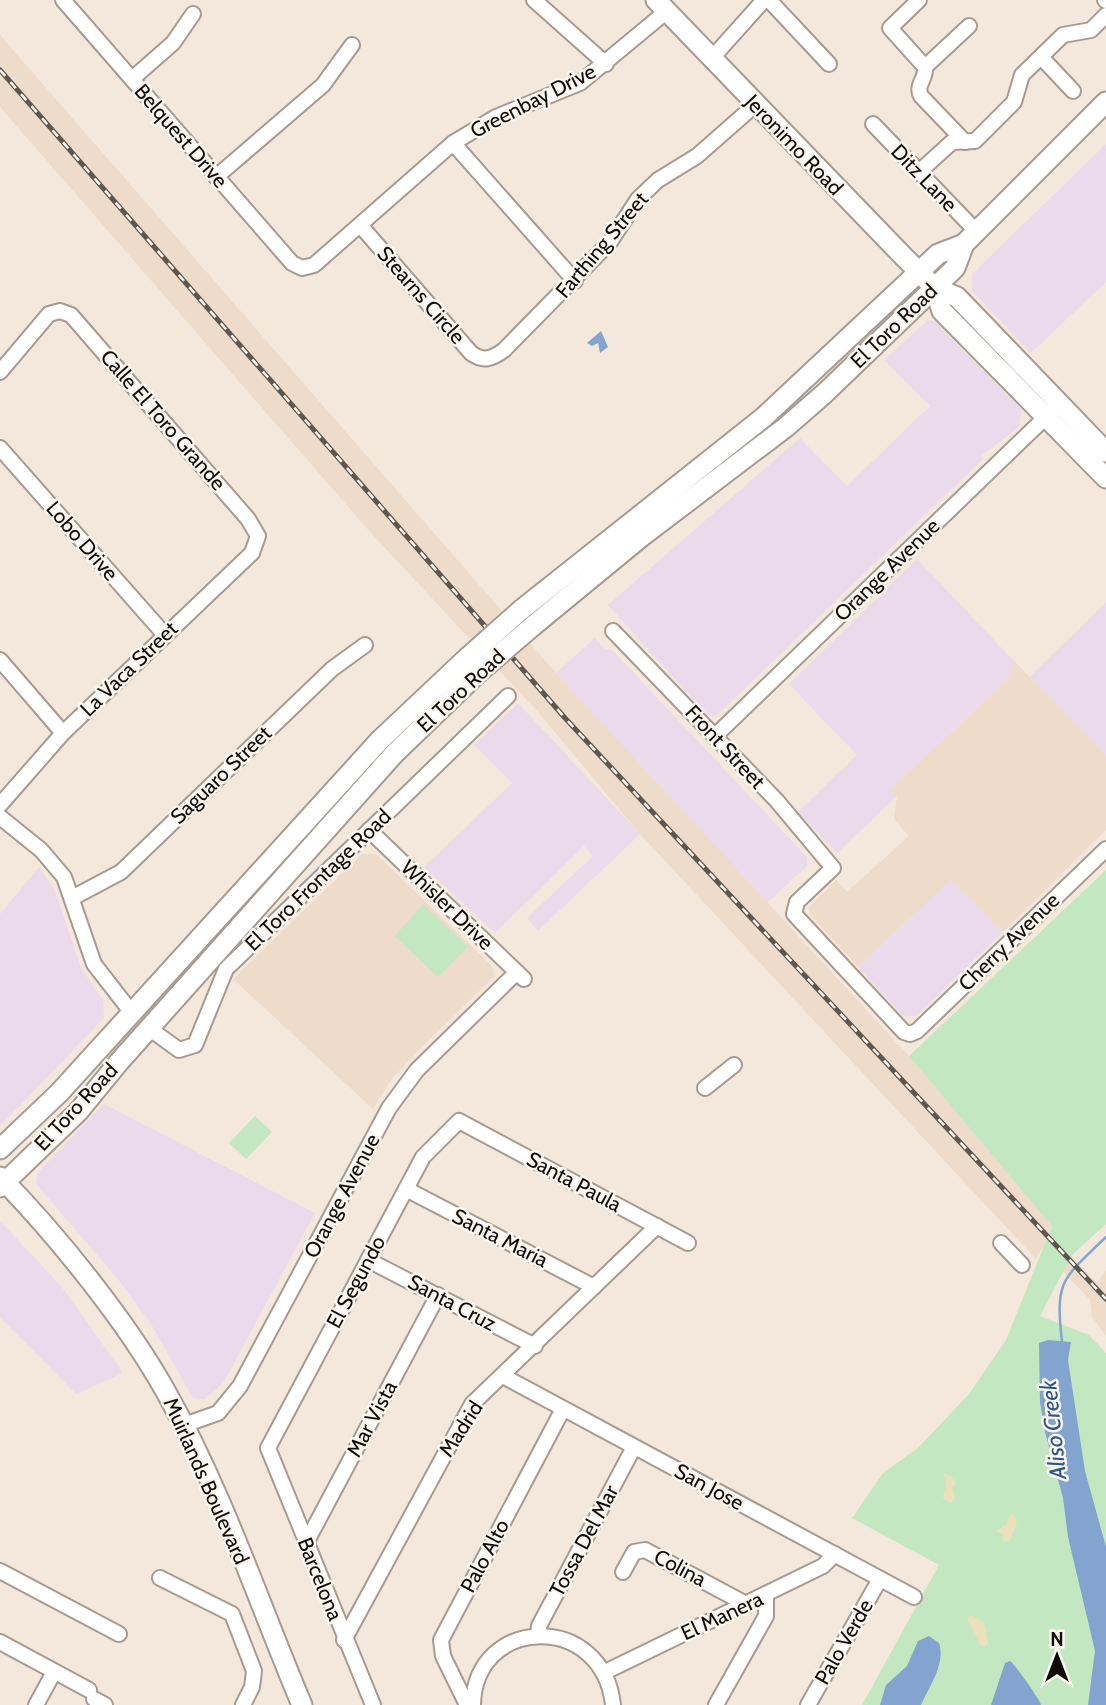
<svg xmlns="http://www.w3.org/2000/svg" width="1106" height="1705" font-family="Cabin,sans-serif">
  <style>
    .commercial { fill: #eadaec }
    .built { fill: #eedbca }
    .green { fill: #c3e7c1 }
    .sand { fill: #eae0bb }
    .water { fill: #83a4ce }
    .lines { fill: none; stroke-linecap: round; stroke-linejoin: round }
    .stream { stroke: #83a4ce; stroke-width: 2.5 }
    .minor-casing { stroke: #a79b90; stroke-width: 18 }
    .major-casing { stroke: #a79b90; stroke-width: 23 }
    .minor { stroke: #fff; stroke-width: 14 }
    .major { stroke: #fff; stroke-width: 19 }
    .rail-casing { stroke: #5e5750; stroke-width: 5 }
    .rail { stroke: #fdf6ef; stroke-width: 2.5; stroke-dasharray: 8; stroke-linecap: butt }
    .major-bridge-casing { stroke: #a79b90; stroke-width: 23; stroke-linecap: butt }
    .major-bridge { stroke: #fff; stroke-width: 19 }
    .labels { text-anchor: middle; stroke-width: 5; stroke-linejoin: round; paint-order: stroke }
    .street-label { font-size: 21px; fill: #100c08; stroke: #fdf6ef }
    .water-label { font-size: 23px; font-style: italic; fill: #2a568c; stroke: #fdf6ef }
  </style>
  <rect width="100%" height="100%" fill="#f4e8dc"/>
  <g class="commercial">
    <polygon points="1106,144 1106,282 1031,353 972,291 972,274"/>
    <polygon points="928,320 935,321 1022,410 1019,427 981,456 983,459 715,717 708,716 608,605 800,438 847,486 930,406 884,360"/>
    <polygon points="917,559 1014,661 1007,680 891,789 897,796 837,853 798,812 857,755 789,684"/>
    <polygon points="1106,602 1106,755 1029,678"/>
    <polygon points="595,638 604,648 613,651 807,857 807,866 767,903 556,673"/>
    <polygon points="518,703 640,834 538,931 527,918 593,856 584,846 495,933 424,867 512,783 474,745"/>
    <polygon points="39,867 55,891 81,968 103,1000 104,1018 0,1126 0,914"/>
    <polygon points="951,878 1003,932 916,1016 903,1016 858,967"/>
    <polygon points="104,1104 315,1213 224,1382 205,1399 193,1398 151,1324 117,1278 36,1184 38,1172"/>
    <polygon points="0,1221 61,1286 123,1373 76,1394 0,1317"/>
  </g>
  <g class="built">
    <polygon points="0,35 556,673 909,1056 1052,1225 1049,1232 1097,1283 1106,1270 1106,1336 1092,1317 1090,1300 1042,1249 1036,1259 640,834 538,712 371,533 0,107"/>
    <polygon points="1014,661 1106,755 1106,830 1003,932 951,879 858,967 810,914 809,907 836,880 847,892 909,836 894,819 897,796 890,790 1007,680"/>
    <polygon points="362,854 376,854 493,967 494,977 418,1051 391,1080 373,1109 233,979"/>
  </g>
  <g class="green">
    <polygon points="1106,870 1106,1224 1072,1255 1040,1316 1089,1335 1106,1353 1106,1705 862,1705 939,1565 852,1518 883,1473 918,1448 969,1394 1006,1340 1052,1226 909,1056"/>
    <polygon points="423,904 468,947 438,977 395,936"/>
    <polygon points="255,1116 272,1132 246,1159 229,1143"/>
  </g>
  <g class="sand">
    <polygon points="944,1474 951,1476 956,1483 953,1488 955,1499 951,1503 943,1498 946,1484"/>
    <polygon points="1010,1514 1015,1516 1017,1523 1009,1542 1003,1541 1003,1535 996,1531 1006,1525"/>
    <path d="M971 1615 984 1622 988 1643 985 1647 979 1645C976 1634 971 1628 967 1619Z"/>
  </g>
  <g class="water">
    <polygon points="601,331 608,347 600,353 598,343 592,346 587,343"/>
    <polygon points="1048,1340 1071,1342 1068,1360 1085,1471 1106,1547 1106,1705 1088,1705 1095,1651 1068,1537 1063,1498 1045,1432 1040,1402 1039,1343"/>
    <path d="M929 1636 939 1643C946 1664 929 1687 921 1705H880L886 1685 907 1666 918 1641Z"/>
    <path d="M1010 1661C1014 1663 1040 1700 1041 1705H991L1005 1663Z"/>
  </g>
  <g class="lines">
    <path class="stream" d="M1062 1342C1055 1279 1062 1280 1106 1237"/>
    <g class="minor-casing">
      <g id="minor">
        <polyline points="63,0 292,263 302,268 314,265 453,143 496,117 580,83 667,11"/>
        <polyline points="534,0 606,64"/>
        <polyline points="769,0 829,64"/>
        <path d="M919 0 890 28 925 67C927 78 915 85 921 96L965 142"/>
        <polyline points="1105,0 1106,1"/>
        <polyline points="1041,57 1073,91"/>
        <polyline points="712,58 764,0"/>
        <polyline points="925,67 969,26"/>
        <polyline points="132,79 173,43 193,14"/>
        <polyline points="873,124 976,231"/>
        <polyline points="453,143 575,281"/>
        <polyline points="919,172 952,142 975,141 1014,102 1022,75 1063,35 1091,30 1106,15"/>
        <polyline points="216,177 323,85 352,45"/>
        <path d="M360 225 471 353C483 362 492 359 504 350L610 242 638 199 658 180 697 156 755 105"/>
        <polyline points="0,372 49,314 60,311 71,315 248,519 258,536 252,553 63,733 0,805"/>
        <polyline points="0,448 165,635"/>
        <polyline points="613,631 777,801 833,868 797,902 794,914 904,1032 910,1034 917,1031 1106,849"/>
        <polyline points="0,660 63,733"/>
        <polyline points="715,736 1051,412"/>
        <polyline points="0,817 41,850 64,877 94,964 132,1013"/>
        <polyline points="369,830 524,979"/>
        <polyline points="72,898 121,872 332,669 365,645"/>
        <polyline points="150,1029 179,1050 195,1045 226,969 508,696"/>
        <polyline points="705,1088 734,1065"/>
        <polyline points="406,1189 594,1287"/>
        <polyline points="1001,1243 1022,1265"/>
        <polyline points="368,1260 535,1346"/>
        <polyline points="503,1376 914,1597"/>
        <polyline points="184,1425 218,1413 240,1386 389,1108 417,1070 517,972"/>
        <polyline points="306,1543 438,1295"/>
        <polyline points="0,1571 119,1634"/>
        <polyline points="623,1572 634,1552 645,1550 746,1604"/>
        <polyline points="160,1578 232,1614 254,1671 252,1687 243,1705"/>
        <polyline points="538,1636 539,1626 634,1447"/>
        <polyline points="344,1640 472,1404 657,1226"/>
        <polyline points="0,1642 89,1690"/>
        <polyline points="605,1672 823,1566 835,1554"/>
        <polyline points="94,1699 105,1705"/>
        <polyline points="36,1705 54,1672"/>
        <polyline points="373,1705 268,1448 423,1157 459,1121 688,1243"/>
        <polyline points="467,1705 443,1656 441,1640 563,1409"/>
        <path d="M473 1705C475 1615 603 1612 613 1705"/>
        <polyline points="716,1705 766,1616 766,1594"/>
        <polyline points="808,1705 880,1579"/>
      </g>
    </g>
    <g class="major-casing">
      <g id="major">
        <polyline points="656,0 904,257 934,287 957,297 1106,452"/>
        <polyline points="934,287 942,311 1106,478"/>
        <polyline points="521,610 764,417 938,254 964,244"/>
        <polyline points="534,625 641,537 786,427 825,393 955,268 964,244 1106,102"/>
        <polyline points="0,1149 59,1093 380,740 467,658"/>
        <path d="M0 1177C57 1235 127 1322 166 1392 222 1491 258 1601 302 1705"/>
        <polyline points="0,1187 78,1112 119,1062 394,754 479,672"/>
      </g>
    </g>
    <use href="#minor" class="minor"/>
    <use href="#major" class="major"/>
    <g class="rail-casing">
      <polyline id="rail" points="0,70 565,718 1106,1299"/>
    </g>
    <use href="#rail" class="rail"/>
    <g class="major-bridge-casing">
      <g id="major-bridge">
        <polyline points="467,658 521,610"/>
        <polyline points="479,672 534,625"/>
      </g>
    </g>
    <use href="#major-bridge" class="major-bridge"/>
  </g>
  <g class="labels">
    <g class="street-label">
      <text transform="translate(533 101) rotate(-27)" y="7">Greenbay Drive</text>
      <text transform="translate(181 136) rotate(49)" y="7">Belquest Drive</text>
      <text transform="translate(794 145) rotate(46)" y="7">Jeronimo Road</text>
      <text transform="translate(924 178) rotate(46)" y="7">Ditz Lane</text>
      <text transform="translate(602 245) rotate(-50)" y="7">Farthing Street</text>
      <text transform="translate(421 295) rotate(49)" y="7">Stearns Circle</text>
      <text transform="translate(894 326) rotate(-44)" y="7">El Toro Road</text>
      <text transform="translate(163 420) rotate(49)" y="7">Calle El Toro Grande</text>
      <text transform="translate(82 541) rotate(49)" y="7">Lobo Drive</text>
      <text transform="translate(887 570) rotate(-44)" y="7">Orange Avenue</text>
      <text transform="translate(129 669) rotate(-44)" y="7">La Vaca Street</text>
      <text transform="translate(461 691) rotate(-43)" y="7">El Toro Road</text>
      <text transform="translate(725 747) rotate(47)" y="7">Front Street</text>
      <text transform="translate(221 775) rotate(-44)" y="7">Saguaro Street</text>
      <text transform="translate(318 880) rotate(-44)" y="7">El Toro Frontage Road</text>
      <text transform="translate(447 905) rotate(44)" y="7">Whisler Drive</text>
      <text transform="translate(1009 942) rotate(-44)" y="7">Cherry Avenue</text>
      <text transform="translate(76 1107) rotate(-47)" y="7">El Toro Road</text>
      <text transform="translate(574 1182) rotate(28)" y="7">Santa Paula</text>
      <text transform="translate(342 1196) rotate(-62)" y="7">Orange Avenue</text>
      <text transform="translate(500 1238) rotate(27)" y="7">Santa Maria</text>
      <text transform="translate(356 1282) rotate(-62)" y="7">El Segundo</text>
      <text transform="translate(452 1303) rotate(28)" y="7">Santa Cruz</text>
      <text transform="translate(372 1419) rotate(-62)" y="7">Mar Vista</text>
      <text transform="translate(461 1429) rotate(-57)" y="7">Madrid</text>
      <text transform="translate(206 1481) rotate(66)" y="7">Muirlands Boulevard</text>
      <text transform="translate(709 1487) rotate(28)" y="7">San Jose</text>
      <text transform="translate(584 1541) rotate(-62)" y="7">Tossa Del Mar</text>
      <text transform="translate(485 1556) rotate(-62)" y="7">Palo Alto</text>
      <text transform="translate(680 1568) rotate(28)" y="7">Colina</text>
      <text transform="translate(320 1579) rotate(68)" y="7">Barcelona</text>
      <text transform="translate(722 1616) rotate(-25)" y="7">El Manera</text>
      <text transform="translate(844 1642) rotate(-60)" y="7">Palo Verde</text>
    </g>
    <g class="water-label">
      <text transform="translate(1053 1430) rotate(-96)" y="8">Aliso Creek</text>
    </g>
  </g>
  <g transform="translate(1057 1656)" stroke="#fdf6ef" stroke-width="5" paint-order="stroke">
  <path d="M0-5L12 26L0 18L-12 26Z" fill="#100c08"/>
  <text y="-10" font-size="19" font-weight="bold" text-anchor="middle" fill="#100c08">N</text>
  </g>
</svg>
